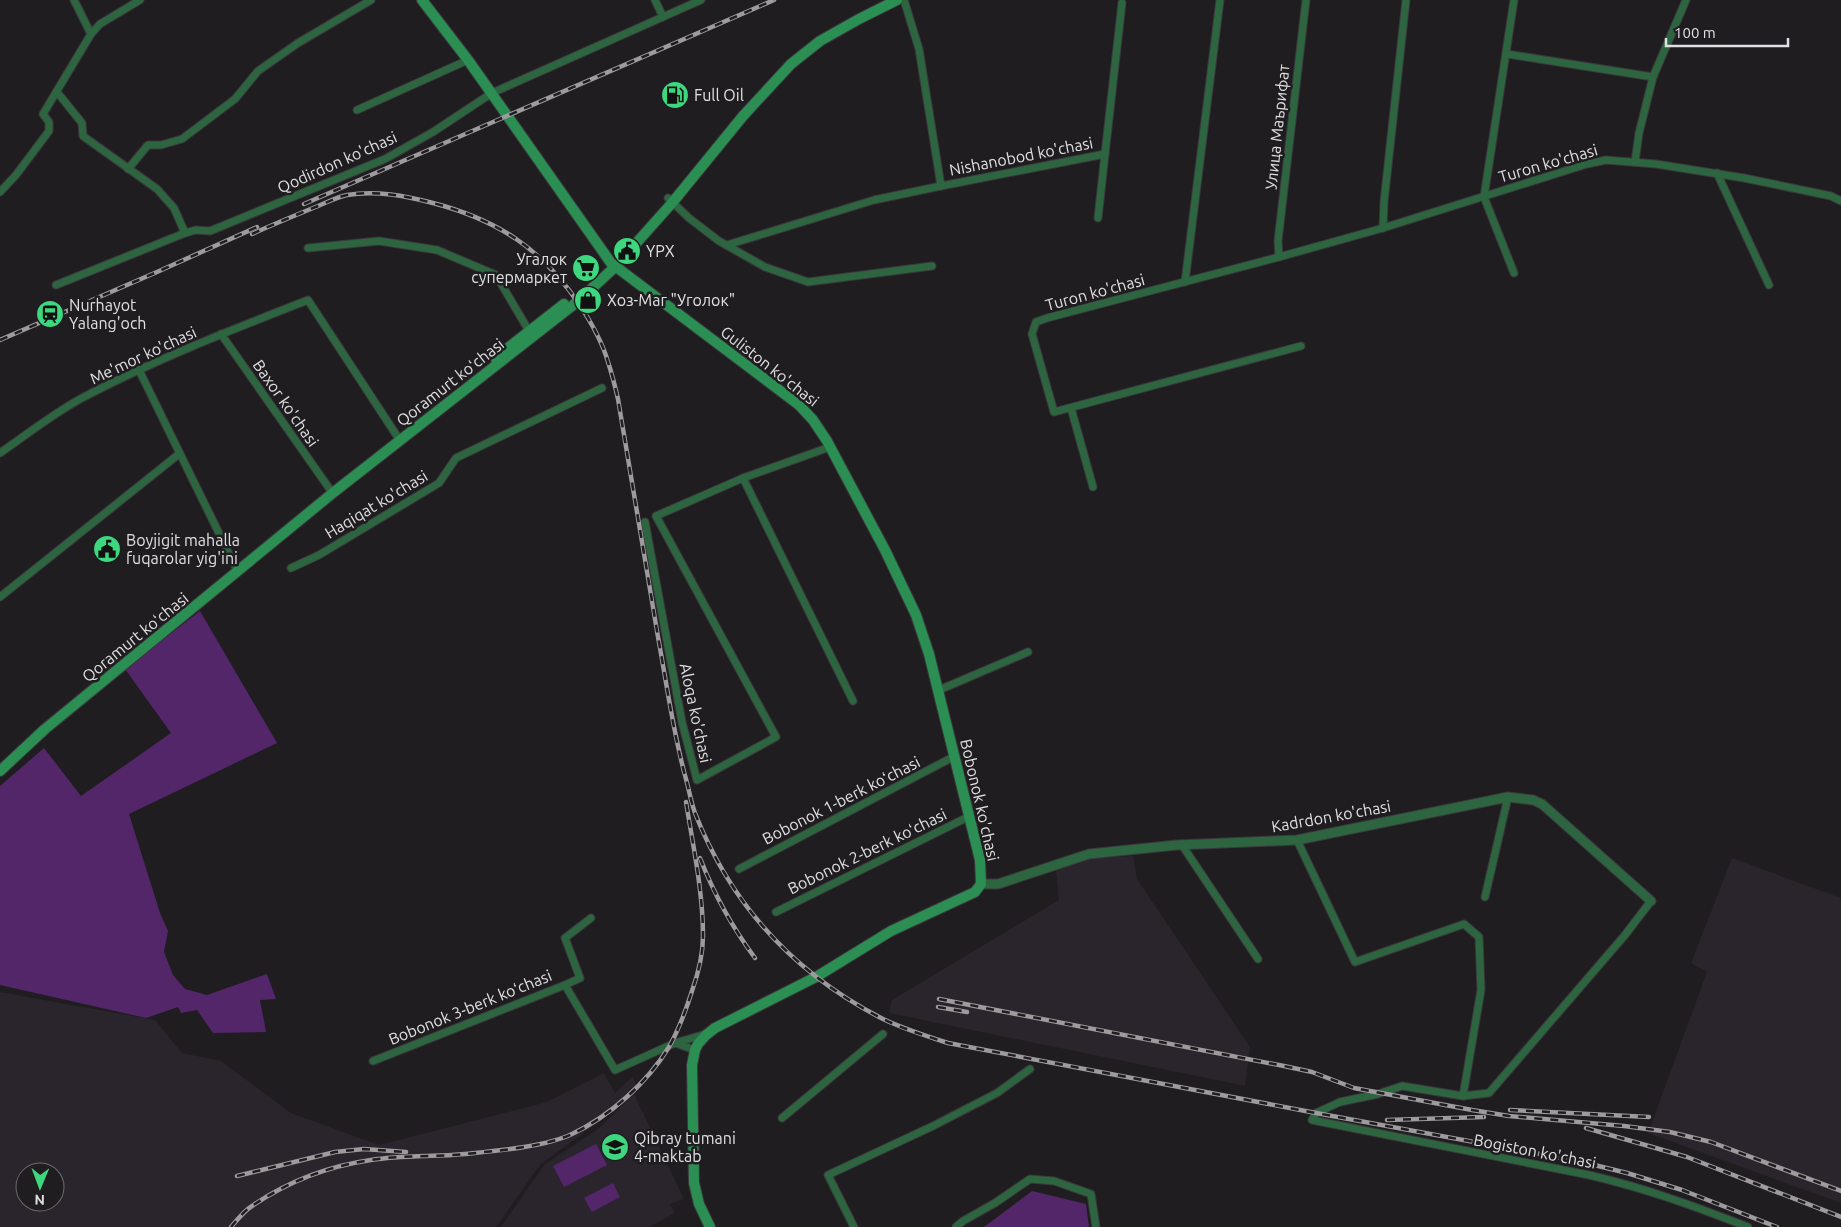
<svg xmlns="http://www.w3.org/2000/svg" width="1841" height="1227" font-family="Ubuntu,sans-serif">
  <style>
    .built { fill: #2a242d; fill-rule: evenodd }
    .green { fill: #53266a }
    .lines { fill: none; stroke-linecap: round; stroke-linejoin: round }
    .minor-casing { stroke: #3a383b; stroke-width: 9 }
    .tertiary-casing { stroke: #3a383b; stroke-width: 11 }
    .secondary-casing { stroke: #3a383b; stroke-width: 12 }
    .minor { stroke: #2d6541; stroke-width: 7 }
    .tertiary { stroke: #2d6541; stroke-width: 9 }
    .secondary { stroke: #2b8e53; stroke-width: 10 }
    .rail-casing { stroke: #9d9b9e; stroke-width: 4.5 }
    .rail { stroke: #1f1d20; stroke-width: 2.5; stroke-dasharray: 8; stroke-linecap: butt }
    .labels { text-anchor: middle; stroke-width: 5; stroke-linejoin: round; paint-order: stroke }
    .poi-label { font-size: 16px; fill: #e0dfe1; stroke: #1f1d20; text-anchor: start }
    .street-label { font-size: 16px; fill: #e0dfe1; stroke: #1f1d20 }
  </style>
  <rect width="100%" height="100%" fill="#1f1d20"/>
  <g class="built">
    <polygon points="1133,856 1137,879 1250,1047 1245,1086 889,1013 892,1000 1059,900 1056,870 1090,858"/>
    <polygon points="1732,858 1841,898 1841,1203 1648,1133 1707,972 1691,963"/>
    <path d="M0 992 155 1020 182 1053 221 1061 291 1113 379 1145 547 1102 604 1073 615 1093 632 1077 637 1085 610 1113 540 1165 496 1227H0ZM25 1172H55V1202H25Z"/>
    <polygon points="634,1094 684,1199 670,1204 675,1213 649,1227 501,1227 544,1165 598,1129"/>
  </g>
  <g class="green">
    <polygon points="200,611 277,743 129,814 160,913 168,931 164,952 173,975 185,989 207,995 267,974 276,999 260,1000 266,1032 213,1033 197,1010 181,1013 178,1007 146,1018 0,985 0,786 44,748 81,796 171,733 125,669"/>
    <polygon points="596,1144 607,1165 564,1187 553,1166"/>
    <polygon points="613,1183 620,1197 592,1212 584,1198"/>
    <polygon points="1032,1191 1086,1204 1089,1227 984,1227"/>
  </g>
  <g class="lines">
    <g class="minor-casing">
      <g id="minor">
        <polyline points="74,0 91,34"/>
        <polyline points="655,0 663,17"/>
        <polyline points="904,0 919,49 941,186 1105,154 1122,3"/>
        <polyline points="1514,0 1484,197 1514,273"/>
        <polyline points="1507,54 1653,77"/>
        <polyline points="57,92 82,123 83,136 157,189 174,208 185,233"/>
        <polyline points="357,110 468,60"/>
        <polyline points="1635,162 1639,133 1653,77 1686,0"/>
        <polyline points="128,169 148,145 161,145 182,139 235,99 258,71 298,43 371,0"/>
        <polyline points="1717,173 1769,285"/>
        <polyline points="0,192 16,175 49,131 49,122 43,114 91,34 100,24 140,0"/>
        <polyline points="668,198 689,218 719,241 765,267 808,282 932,266"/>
        <polyline points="1098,218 1105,154"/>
        <polyline points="1383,228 1384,202 1406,0"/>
        <polyline points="727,245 874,200 941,186"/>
        <polyline points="308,248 379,241 437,250 496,275 529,331"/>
        <polyline points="1279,257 1278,241 1306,0"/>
        <polyline points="1185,282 1220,0"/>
        <polyline points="56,285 185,233 196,230 210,231 385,159 433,132 492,93 701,0"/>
        <polyline points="221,334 329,488"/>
        <polyline points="1301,346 1054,412 1032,334 1036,322 1047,318 1279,257 1383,228 1587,164 1606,160 1656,164 1744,178 1831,196 1841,201"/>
        <polyline points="139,370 238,572"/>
        <polyline points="1071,408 1093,487"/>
        <path d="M0 453C26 435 54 413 82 398 154 360 231 330 308 300L397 436"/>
        <polyline points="743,478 853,701"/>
        <polyline points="645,522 682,722 697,780 776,737 656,516 743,478 830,447"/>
        <polyline points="291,568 319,555 439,483 456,458 602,388"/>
        <polyline points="0,597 179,454"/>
        <polyline points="939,690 1028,652"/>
        <polyline points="1297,840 1355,962 1464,924 1479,937 1481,990 1463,1096"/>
        <polyline points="1182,845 1258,959"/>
        <polyline points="739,869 955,756"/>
        <polyline points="1485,897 1508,797"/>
        <path d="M1651 901 1625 935 1489 1093 1463 1096 1402 1086 1378 1094 1340 1102 1316 1113 1312 1120 1589 1175C1645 1188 1694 1206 1748 1227"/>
        <polyline points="776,912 970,816"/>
        <polyline points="565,985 580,978 565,938 591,918"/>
        <polyline points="675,1043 706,1034"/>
        <polyline points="373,1061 565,985 615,1070 675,1043 695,1050"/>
        <polyline points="782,1118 883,1034"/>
        <polyline points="854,1227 828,1175 933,1126 997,1093 1030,1069"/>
        <polyline points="956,1227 963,1221 995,1203 1030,1179 1054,1181 1091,1194 1096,1227"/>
      </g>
    </g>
    <g class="tertiary-casing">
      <polyline id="tertiary" points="981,884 998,884 1089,854 1177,845 1297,840 1508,797 1533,800 1542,804 1651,901"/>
    </g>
    <g class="secondary-casing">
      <g id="secondary">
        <polyline points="422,0 468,60 611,263 799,405 813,420 827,441 885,550 916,615 929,654 980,860 981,884 975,892 891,931 816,977 715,1028 706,1035 698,1044 695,1050 692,1065 694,1183 699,1204 710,1227"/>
        <polyline points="495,358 564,304"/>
        <polyline points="0,771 45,729 334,492 577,302 615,267 672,203 743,116 791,64 820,41 859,19 897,0"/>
      </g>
    </g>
    <use href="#minor" class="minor"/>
    <use href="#tertiary" class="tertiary"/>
    <use href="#secondary" class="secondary"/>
    <g class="rail-casing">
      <g id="rail">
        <polyline points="304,204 774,0"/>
        <path d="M252 234C274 224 296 215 318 206 328 202 337 197 347 195 376 190 406 196 433 203 498 220 542 249 579 304 591 322 602 341 608 362 612 374 615 386 618 399 631 478 645 558 658 637 667 685 673 733 686 779 689 790 691 802 695 813 731 905 795 974 883 1019 904 1029 926 1036 948 1043L1316 1113 1578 1161 1627 1173 1682 1190 1777 1227"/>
        <polyline points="0,340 157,272 257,227"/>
        <path d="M700 858C714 894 732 927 755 958"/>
        <polyline points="939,999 1284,1066 1312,1072 1354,1088 1472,1110 1509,1116 1624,1126 1670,1132 1711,1142 1841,1191"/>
        <polyline points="938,1007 967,1012"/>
        <polyline points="1510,1110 1649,1117"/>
        <polyline points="1387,1120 1484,1117"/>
        <polyline points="1586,1128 1687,1157 1841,1217"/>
        <polyline points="237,1176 335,1152 364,1149 406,1152"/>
        <path d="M231 1227C237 1220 244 1211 252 1206 287 1182 329 1166 371 1160 402 1155 434 1157 465 1154 495 1151 545 1147 572 1134 610 1116 647 1083 669 1047 679 1029 686 1010 692 991 698 974 703 954 703 936 703 891 693 846 686 802"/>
      </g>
    </g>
    <use href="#rail" class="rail"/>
  </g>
  <defs>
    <g id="fuel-disc" transform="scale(1.4375)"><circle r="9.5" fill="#3cd77e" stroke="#1f1d20"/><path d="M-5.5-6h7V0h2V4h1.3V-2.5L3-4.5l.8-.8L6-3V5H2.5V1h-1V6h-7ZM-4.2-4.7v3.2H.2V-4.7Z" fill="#111"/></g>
    <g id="civic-disc" transform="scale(1.4375)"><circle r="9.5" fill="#3cd77e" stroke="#1f1d20"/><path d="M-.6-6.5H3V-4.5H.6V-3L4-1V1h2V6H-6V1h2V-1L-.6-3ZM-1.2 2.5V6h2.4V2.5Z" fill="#111"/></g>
    <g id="supermarket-disc" transform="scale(1.4375)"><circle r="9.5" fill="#3cd77e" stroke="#1f1d20"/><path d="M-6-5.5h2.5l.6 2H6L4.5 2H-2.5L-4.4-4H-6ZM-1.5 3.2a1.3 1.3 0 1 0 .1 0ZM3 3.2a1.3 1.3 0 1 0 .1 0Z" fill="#111"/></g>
    <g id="shop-disc" transform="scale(1.4375)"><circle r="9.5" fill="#3cd77e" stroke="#1f1d20"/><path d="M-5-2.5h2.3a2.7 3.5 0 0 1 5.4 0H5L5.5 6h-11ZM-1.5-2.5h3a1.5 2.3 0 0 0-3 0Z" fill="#111"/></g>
    <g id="station-disc" transform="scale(1.4375)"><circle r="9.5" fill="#3cd77e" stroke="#1f1d20"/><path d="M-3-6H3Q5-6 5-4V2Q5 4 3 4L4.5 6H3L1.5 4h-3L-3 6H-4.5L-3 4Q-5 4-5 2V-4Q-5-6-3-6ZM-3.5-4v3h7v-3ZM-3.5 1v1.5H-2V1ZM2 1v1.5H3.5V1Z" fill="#111"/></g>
    <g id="school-disc" transform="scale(1.4375)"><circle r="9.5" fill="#3cd77e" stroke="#1f1d20"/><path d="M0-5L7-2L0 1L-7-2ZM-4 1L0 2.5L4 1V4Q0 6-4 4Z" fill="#111"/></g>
  </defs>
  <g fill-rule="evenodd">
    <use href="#fuel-disc" x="675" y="95"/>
    <use href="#civic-disc" x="627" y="251"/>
    <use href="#supermarket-disc" x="586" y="268"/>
    <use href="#shop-disc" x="588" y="300"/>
    <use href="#station-disc" x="50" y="314"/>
    <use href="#civic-disc" x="107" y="549"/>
    <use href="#school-disc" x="615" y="1147"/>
  </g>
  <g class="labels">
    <g class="poi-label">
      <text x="694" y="101">Full Oil</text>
      <text x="646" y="257">YPX</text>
      <text x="567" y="265" text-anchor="end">Угалок<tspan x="567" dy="18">супермаркет</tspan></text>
      <text x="607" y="306">Хоз-Маг "Уголок"</text>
      <text x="69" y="311">Nurhayot<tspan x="69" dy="18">Yalang'och</tspan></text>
      <text x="126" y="546">Boyjigit mahalla<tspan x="126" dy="18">fuqarolar yig'ini</tspan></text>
      <text x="634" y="1144">Qibray tumani<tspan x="634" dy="18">4-maktab</tspan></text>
    </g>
    <g class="street-label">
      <text transform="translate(1277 127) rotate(-84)" y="6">Улица Маърифат</text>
      <text transform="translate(1021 156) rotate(-11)" y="6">Nishanobod ko'chasi</text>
      <text transform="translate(337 162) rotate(-24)" y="6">Qodirdon ko'chasi</text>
      <text transform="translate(1548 163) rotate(-16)" y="6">Turon ko'chasi</text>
      <text transform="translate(1095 292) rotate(-15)" y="6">Turon ko'chasi</text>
      <text transform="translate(143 355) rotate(-25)" y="6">Me'mor ko'chasi</text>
      <text transform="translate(770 366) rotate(38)" y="6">Guliston ko'chasi</text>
      <text transform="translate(450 382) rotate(-38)" y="6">Qoramurt koʻchasi</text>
      <text transform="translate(286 403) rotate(55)" y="6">Baxor ko'chasi</text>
      <text transform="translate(376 504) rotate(-31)" y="6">Haqiqat ko'chasi</text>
      <text transform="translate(135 637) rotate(-39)" y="6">Qoramurt koʻchasi</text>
      <text transform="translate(696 713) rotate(78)" y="6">Aloqa ko'chasi</text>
      <text transform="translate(841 800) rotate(-27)" y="6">Bobonok 1-berk koʻchasi</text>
      <text transform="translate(980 800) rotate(77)" y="6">Bobonok ko'chasi</text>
      <text transform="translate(1331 816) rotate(-10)" y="6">Kadrdon ko'chasi</text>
      <text transform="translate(867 851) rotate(-26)" y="6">Bobonok 2-berk koʻchasi</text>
      <text transform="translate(470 1007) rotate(-22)" y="6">Bobonok 3-berk koʻchasi</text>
      <text transform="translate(1535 1151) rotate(11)" y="6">Bogiston ko'chasi</text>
    </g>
  </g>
  <g transform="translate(40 1187) rotate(181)"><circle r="24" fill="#1f1d20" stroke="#6c6b6d"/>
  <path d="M0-4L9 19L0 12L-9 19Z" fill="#3cd77e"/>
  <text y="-8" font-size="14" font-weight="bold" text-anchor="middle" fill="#e0dfe1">N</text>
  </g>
  <path d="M1666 38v8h122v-8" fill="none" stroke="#e0dfe1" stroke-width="2.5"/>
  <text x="1674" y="38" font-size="15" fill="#e0dfe1" stroke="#1f1d20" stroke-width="4" paint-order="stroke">100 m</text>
</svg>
